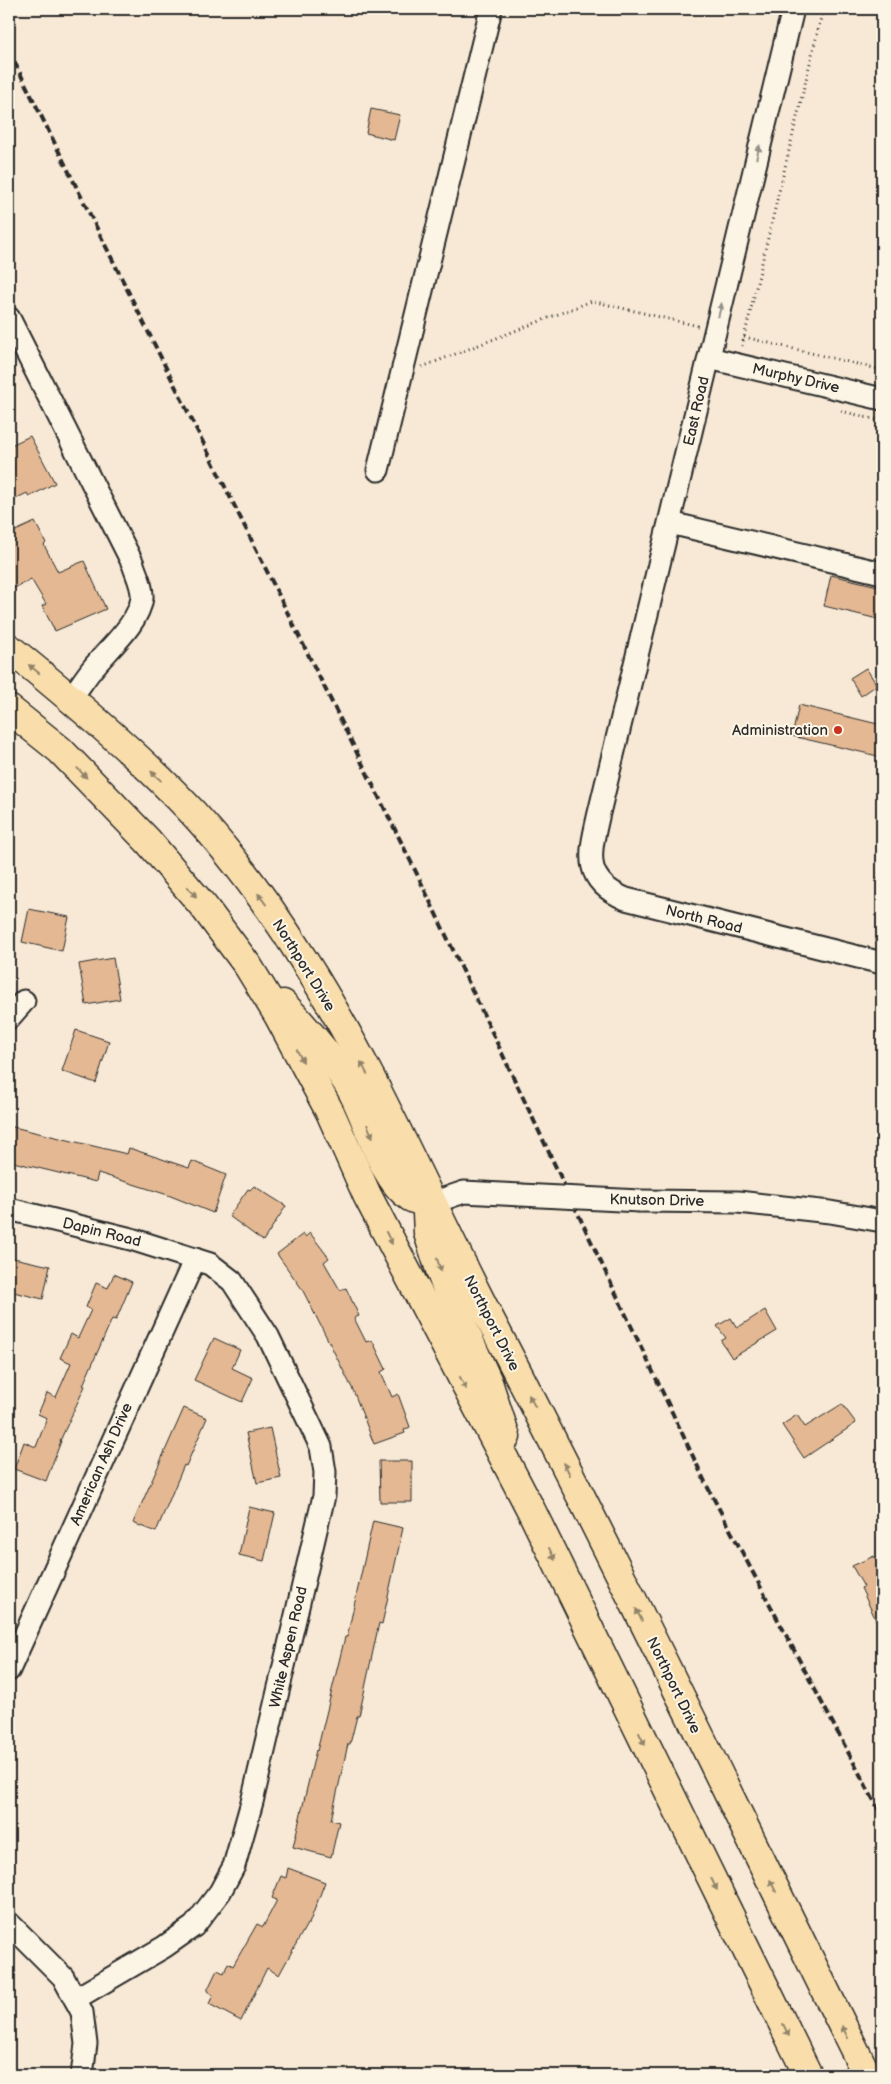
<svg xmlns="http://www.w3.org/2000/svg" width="891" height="2084" font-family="'Balsamiq Sans',sans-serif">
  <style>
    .building { fill: #e3b893; stroke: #2b2b2b }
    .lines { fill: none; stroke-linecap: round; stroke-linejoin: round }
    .minor-casing { stroke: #2b2b2b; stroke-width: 25 }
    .major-casing { stroke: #2b2b2b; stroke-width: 31 }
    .path { stroke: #2b2b2b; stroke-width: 3; stroke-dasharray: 1 4; stroke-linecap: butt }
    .minor { stroke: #fcf5e5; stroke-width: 21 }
    .major { stroke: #f9deab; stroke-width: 28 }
    .rail { stroke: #2b2b2b; stroke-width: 4; stroke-dasharray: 8 4; stroke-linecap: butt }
    .minor-bridge-casing { stroke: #2b2b2b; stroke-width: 25; stroke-linecap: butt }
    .minor-bridge { stroke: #fcf5e5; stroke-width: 21 }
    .oneway { fill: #949088 }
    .oneway2 { fill: #92846b }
    .poi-dot { fill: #c8321e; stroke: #fcf5e5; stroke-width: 2 }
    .labels { text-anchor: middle; stroke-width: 4; stroke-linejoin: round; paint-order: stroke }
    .street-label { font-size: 15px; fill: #2b2b2b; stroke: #fcf5e5 }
    .poi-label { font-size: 15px; fill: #2b2b2b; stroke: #fcf5e5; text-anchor: end }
  </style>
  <rect width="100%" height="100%" fill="#f7e9d5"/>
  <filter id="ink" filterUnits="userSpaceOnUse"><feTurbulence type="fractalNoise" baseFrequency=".02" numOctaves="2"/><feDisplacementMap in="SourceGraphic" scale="10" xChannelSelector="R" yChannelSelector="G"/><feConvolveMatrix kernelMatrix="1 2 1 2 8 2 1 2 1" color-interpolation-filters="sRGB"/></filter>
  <g filter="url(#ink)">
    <g class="building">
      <polygon points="371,109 400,115 394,140 366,133"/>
      <polygon points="30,436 55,483 29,497 27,493 9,502 9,472 14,469 9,458 9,446"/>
      <polygon points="35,522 46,543 44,545 58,572 84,561 106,609 55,631 42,606 46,604 31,579 9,591 9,534"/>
      <polygon points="831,575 882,587 882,620 824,606"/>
      <polygon points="866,668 877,685 861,696 850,678"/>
      <polygon points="799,705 882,725 882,757 792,736"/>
      <polygon points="29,909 69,917 62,951 22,942"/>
      <polygon points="113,958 120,999 86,1005 79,964"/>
      <polygon points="76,1030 109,1041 96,1083 62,1071"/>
      <polygon points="9,1126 127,1154 129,1148 189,1168 192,1161 226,1175 213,1213 168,1195 98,1173 96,1182 9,1161"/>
      <polygon points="254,1186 286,1206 263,1241 229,1216 248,1189 250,1190"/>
      <polygon points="310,1233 329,1258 324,1262 340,1290 346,1288 359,1316 354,1318 366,1342 372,1340 386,1369 381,1372 392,1397 398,1394 410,1427 404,1430 405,1433 374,1444 353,1390 327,1338 302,1289 277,1254 303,1234 305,1237"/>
      <polygon points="9,1257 50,1266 43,1299 9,1291"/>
      <polygon points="114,1274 132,1282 116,1320 112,1319 83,1385 85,1386 60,1441 61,1441 46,1481 14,1469 24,1442 36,1447 47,1418 38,1414 47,1393 56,1397 71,1363 60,1358 71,1334 78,1338 91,1310 86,1307 96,1283 108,1288"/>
      <polygon points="765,1310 777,1331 732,1358 721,1341 726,1338 717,1326 731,1318 737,1328"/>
      <polygon points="214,1338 240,1350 232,1368 253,1378 242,1402 194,1380"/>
      <polygon points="842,1404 856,1423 804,1458 782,1425 797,1415 805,1427"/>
      <polygon points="184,1408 207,1418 186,1466 184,1465 156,1532 133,1523"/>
      <polygon points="270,1428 281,1478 257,1483 246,1433"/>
      <polygon points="379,1461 412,1461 412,1502 380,1502"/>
      <polygon points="249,1507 275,1513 264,1561 239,1555"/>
      <polygon points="373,1521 403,1528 382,1624 379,1623 359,1716 357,1716 350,1744 348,1744 331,1820 339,1822 331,1857 293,1847 316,1750 317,1751 345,1637 347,1637"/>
      <polygon points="874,1556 882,1572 882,1633 861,1588 864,1587 852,1566"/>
      <polygon points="288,1868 325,1882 309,1924 307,1924 279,1975 267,1968 241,2021 209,2004 213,1995 207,1991 217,1970 224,1973 228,1963 233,1966 257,1924 263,1927 277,1900 272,1898 281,1876 286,1878"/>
    </g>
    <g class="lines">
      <g class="minor-casing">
        <g id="minor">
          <path d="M793 9 599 813C590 853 581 880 626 899L882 963"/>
          <path d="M9 318 133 564C136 574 143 587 142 598 138 626 105 651 89 673 83 681 77 690 71 698"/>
          <polyline points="709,358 882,399"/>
          <polyline points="378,470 491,9"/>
          <polyline points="670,523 882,573"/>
          <polyline points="9,1018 24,1001"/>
          <polyline points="640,1201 738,1202 830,1212 882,1221"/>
          <polyline points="432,1203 464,1192 521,1195"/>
          <polyline points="9,1209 131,1239 210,1264 232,1281 268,1336 321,1447 325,1472 324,1496 252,1802 234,1866 220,1892 194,1926 164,1947 75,1999"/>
          <polyline points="9,1670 195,1259"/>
          <polyline points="9,1923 63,1977 82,2012 86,2044 82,2075"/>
        </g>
      </g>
      <g class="major-casing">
        <g id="major">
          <path d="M9 648C66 694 122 741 174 793 222 841 267 902 303 959 377 1075 430 1205 494 1327 623 1574 743 1826 867 2075"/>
          <polyline points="9,709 60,750 148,841 204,907 248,966 278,1015 330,1112 367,1195 531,1510 808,2075"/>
          <path d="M283 1004C308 1030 329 1054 348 1084 368 1115 379 1176 410 1197 417 1201 425 1202 432 1203"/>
          <polyline points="427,1213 428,1233 441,1273 452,1303 488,1382 506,1437"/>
        </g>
      </g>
      <g class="path">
        <polyline points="822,14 882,12"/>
        <polyline points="744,337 882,370"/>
        <polyline points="742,346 823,9"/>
        <polyline points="422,367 592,301 698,326"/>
        <polyline points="841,411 882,421"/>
        <polyline points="879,879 882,866"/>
      </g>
      <use href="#minor" class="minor"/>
      <use href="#major" class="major"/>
      <polyline class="rail" points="9,51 418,876 707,1486 882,1816"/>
      <g class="minor-bridge-casing">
        <polyline id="minor-bridge" points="521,1195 640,1201"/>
      </g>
      <use href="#minor-bridge" class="minor-bridge"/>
    </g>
    <defs><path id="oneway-solid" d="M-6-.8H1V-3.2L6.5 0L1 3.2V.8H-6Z" transform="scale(1.25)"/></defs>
    <g class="oneway">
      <use href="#oneway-solid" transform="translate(758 152) rotate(-76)"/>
      <use href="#oneway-solid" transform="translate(720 310) rotate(-76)"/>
    </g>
    <g class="oneway2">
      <use href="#oneway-solid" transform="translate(34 669) rotate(-141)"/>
      <use href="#oneway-solid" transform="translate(82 773) rotate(46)"/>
      <use href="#oneway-solid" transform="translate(156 776) rotate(-137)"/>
      <use href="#oneway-solid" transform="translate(192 892) rotate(49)"/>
      <use href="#oneway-solid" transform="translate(262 899) rotate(-126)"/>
      <use href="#oneway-solid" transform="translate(300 1056) rotate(62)"/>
      <use href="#oneway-solid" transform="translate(364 1068) rotate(-118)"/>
      <use href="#oneway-solid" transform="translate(370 1131) rotate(66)"/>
      <use href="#oneway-solid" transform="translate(389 1238) rotate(63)"/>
      <use href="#oneway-solid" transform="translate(439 1265) rotate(73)"/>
      <use href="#oneway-solid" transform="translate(463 1383) rotate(63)"/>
      <use href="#oneway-solid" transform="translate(532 1401) rotate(-118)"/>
      <use href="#oneway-solid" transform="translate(567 1469) rotate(-116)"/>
      <use href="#oneway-solid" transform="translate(552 1554) rotate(64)"/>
      <use href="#oneway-solid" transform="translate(639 1615) rotate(-116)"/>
      <use href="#oneway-solid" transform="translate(642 1739) rotate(64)"/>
      <use href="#oneway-solid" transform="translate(714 1884) rotate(64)"/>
      <use href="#oneway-solid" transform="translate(773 1886) rotate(-116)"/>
      <use href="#oneway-solid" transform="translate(786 2030) rotate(64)"/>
      <use href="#oneway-solid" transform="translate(845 2032) rotate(-116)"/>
    </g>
  </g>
  <circle class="poi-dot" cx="838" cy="730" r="5"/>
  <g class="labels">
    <g class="street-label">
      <text transform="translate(796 378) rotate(13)" y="5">Murphy Drive</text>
      <text transform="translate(696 411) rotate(-77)" y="5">East Road</text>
      <text transform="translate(704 919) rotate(14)" y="5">North Road</text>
      <text transform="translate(304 965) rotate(58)" y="5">Northport Drive</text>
      <text transform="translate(657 1200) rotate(1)" y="5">Knutson Drive</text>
      <text transform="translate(102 1232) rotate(14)" y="5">Dapin Road</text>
      <text transform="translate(492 1323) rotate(63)" y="5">Northport Drive</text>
      <text transform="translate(101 1464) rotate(-66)" y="5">American Ash Drive</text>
      <text transform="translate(288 1647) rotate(-77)" y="5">White Aspen Road</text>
      <text transform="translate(674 1685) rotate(64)" y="5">Northport Drive</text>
    </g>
    <g class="poi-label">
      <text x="828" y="735">Administration</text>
    </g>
  </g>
  <rect width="891" height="2084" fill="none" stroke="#fcf5e5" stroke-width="30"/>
  <rect x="15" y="15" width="861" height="2054" fill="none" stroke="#2b2b2b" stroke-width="2" filter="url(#ink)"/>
</svg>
